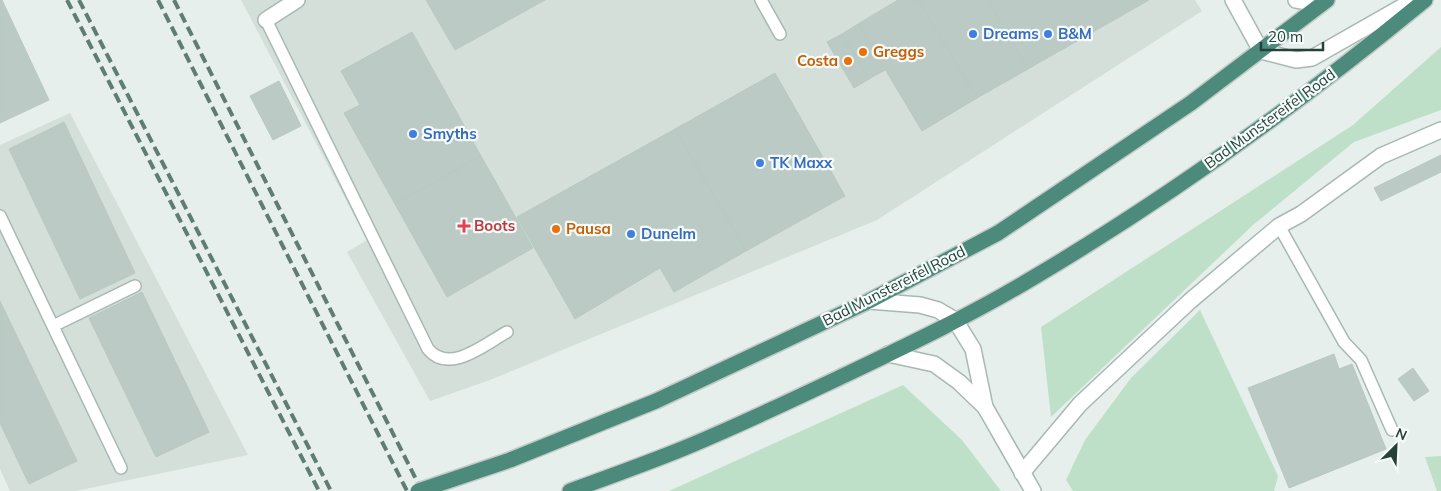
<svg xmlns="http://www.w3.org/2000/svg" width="1441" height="491" font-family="Mulish,sans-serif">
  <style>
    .built { fill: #d4dfda }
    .green { fill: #bfe0c8 }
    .building { fill: #bbcac4; stroke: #b8c9c2 }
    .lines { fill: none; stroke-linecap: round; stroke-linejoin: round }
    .service-casing { stroke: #a8b8b2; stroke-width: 14 }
    .minor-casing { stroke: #a8b8b2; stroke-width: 18 }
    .trunk-casing { stroke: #c2cac8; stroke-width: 18 }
    .service { stroke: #fff; stroke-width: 11 }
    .minor { stroke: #fff; stroke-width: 15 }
    .trunk { stroke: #4c8a7c; stroke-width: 15 }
    .rail { stroke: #5f7d75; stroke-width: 4; stroke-dasharray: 10 5; stroke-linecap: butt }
    .trunk-bridge-casing { stroke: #c2cac8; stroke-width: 18; stroke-linecap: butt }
    .trunk-bridge { stroke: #4c8a7c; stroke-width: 15 }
    .shop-dot { fill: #3f7fe0; stroke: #f7fbf9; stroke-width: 2 }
    .food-dot { fill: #e8710a; stroke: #f7fbf9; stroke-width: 2 }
    .health-dot { fill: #e0444e; stroke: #f7fbf9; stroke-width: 2 }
    .labels { text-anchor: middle; stroke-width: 4.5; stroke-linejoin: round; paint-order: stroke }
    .shop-label { font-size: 15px; font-weight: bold; fill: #366cbe; stroke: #f7fbf9; text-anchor: start }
    .food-label { font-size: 15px; font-weight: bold; fill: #c56008; stroke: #f7fbf9; text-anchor: start }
    .street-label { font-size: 15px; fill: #24423a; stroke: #f7fbf9 }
    .health-label { font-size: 15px; font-weight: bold; fill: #be3a42; stroke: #f7fbf9; text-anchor: start }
  </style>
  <rect width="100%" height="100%" fill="#e6efeb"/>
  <g class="built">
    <polygon points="241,0 1195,0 1202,11 877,220 490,380 430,401 347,252 367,240"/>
    <polygon points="70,113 248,455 76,491 10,491 0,469 0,145"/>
  </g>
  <g class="green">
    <polygon points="1441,47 1441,110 1354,142 1253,225 1051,417 1041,327 1353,125"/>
    <polygon points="1200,310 1278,476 1274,491 1073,491 1066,480 1085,440 1131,378"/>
    <polygon points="903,385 962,440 1001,491 669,491"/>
    <polygon points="1441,456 1441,491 1437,491 1425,457"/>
  </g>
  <g class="building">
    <polygon points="0,0 2,0 49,100 0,123"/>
    <polygon points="426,0 545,0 455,50"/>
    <polygon points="898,0 918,0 977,98 922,131 858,24"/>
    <polygon points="918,0 988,0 1028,69 977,98"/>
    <polygon points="988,0 1149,0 1028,69"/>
    <polygon points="858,24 885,70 869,79 842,34"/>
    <polygon points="412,32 481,156 395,204 344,113 360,105 341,71"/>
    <polygon points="842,34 869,79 854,88 827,42"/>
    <polygon points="775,73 845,196 746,251 675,129"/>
    <polygon points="279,81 301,126 273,140 250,96"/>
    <polygon points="64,122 135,273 80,299 9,149"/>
    <polygon points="675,129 746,251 674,292 660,268 575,319 517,217"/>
    <polygon points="1441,155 1441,172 1381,201 1374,188"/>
    <polygon points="481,156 533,248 447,297 395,204"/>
    <polygon points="142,292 209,432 156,457 89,318"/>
    <polygon points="0,301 77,461 29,484 0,423"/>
    <polygon points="1334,354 1339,369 1352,364 1386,449 1289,488 1248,388"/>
    <polygon points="1413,368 1429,391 1414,401 1398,379"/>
  </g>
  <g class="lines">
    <g class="service-casing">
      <g id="service">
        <polyline points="761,0 780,34"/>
        <path d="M266 20 428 349C449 375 485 344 507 332"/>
        <polyline points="0,216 121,468"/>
        <polyline points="1279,226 1344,342 1361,360 1392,430"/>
        <polyline points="53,326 135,286"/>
      </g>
    </g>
    <g class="minor-casing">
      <g id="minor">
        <polyline points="1233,0 1261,51 1296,60 1312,58 1414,0"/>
        <polyline points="1296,0 1321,4"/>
        <polyline points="266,20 297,0"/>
        <polyline points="869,301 920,305 938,310 955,320 973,349 985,407 1033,491"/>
        <polyline points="888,354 934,364 959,382 985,407"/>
        <polyline points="1022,473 1080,404 1190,301 1279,226 1301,214 1381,156 1441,130"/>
      </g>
    </g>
    <g class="trunk-casing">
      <g id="trunk">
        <polyline points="510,460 656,401 869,301 998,233 1191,103 1327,0"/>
        <path d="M570 491C606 478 642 465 677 451 734 428 790 401 845 375 908 345 971 315 1031 279 1170 197 1301 102 1425 0"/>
      </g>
    </g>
    <use href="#service" class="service"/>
    <use href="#minor" class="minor"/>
    <use href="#trunk" class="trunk"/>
    <g class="rail">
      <polyline points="67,0 319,491"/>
      <polyline points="79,0 331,491"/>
      <polyline points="158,0 407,491"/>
      <polyline points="174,0 422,491"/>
    </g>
    <g class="trunk-bridge-casing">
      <polyline id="trunk-bridge" points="418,491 510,460"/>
    </g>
    <use href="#trunk-bridge" class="trunk-bridge"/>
  </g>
  <g class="shop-dot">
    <circle cx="973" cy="34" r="5"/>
    <circle cx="1048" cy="34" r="5"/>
    <circle cx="413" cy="134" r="5"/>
    <circle cx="760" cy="163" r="5"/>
    <circle cx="631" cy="234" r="5"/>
  </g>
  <g class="food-dot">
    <circle cx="863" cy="52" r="5"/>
    <circle cx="848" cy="61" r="5"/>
    <circle cx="556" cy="229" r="5"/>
  </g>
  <path class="health-dot" d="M461.5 218.5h5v5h5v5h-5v5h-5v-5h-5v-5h5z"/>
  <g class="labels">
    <g class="shop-label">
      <text x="983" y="39">Dreams</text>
      <text x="1058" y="39">B&amp;M</text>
      <text x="423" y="139">Smyths</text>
      <text x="770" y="168">TK Maxx</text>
      <text x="641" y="239">Dunelm</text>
    </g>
    <g class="food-label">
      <text x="873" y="57">Greggs</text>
      <text x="838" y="66" text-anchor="end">Costa</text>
      <text x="566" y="234">Pausa</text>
    </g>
    <g class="street-label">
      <text transform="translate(1270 119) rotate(-36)" y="5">Bad Munstereifel Road</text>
      <text transform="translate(894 286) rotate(-27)" y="5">Bad Munstereifel Road</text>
    </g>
    <g class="health-label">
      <text x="474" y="231">Boots</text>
    </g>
  </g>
  <g transform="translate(1396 446) rotate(24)" stroke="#f7fbf9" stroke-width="4" paint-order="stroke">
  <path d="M0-4L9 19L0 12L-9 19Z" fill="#24423a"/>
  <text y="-8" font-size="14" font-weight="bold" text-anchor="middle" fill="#24423a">N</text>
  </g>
  <path d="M1261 42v8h62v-8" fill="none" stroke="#24423a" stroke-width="2.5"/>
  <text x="1268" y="42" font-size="15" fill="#24423a" stroke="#f7fbf9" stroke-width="4" paint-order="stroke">20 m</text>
</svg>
